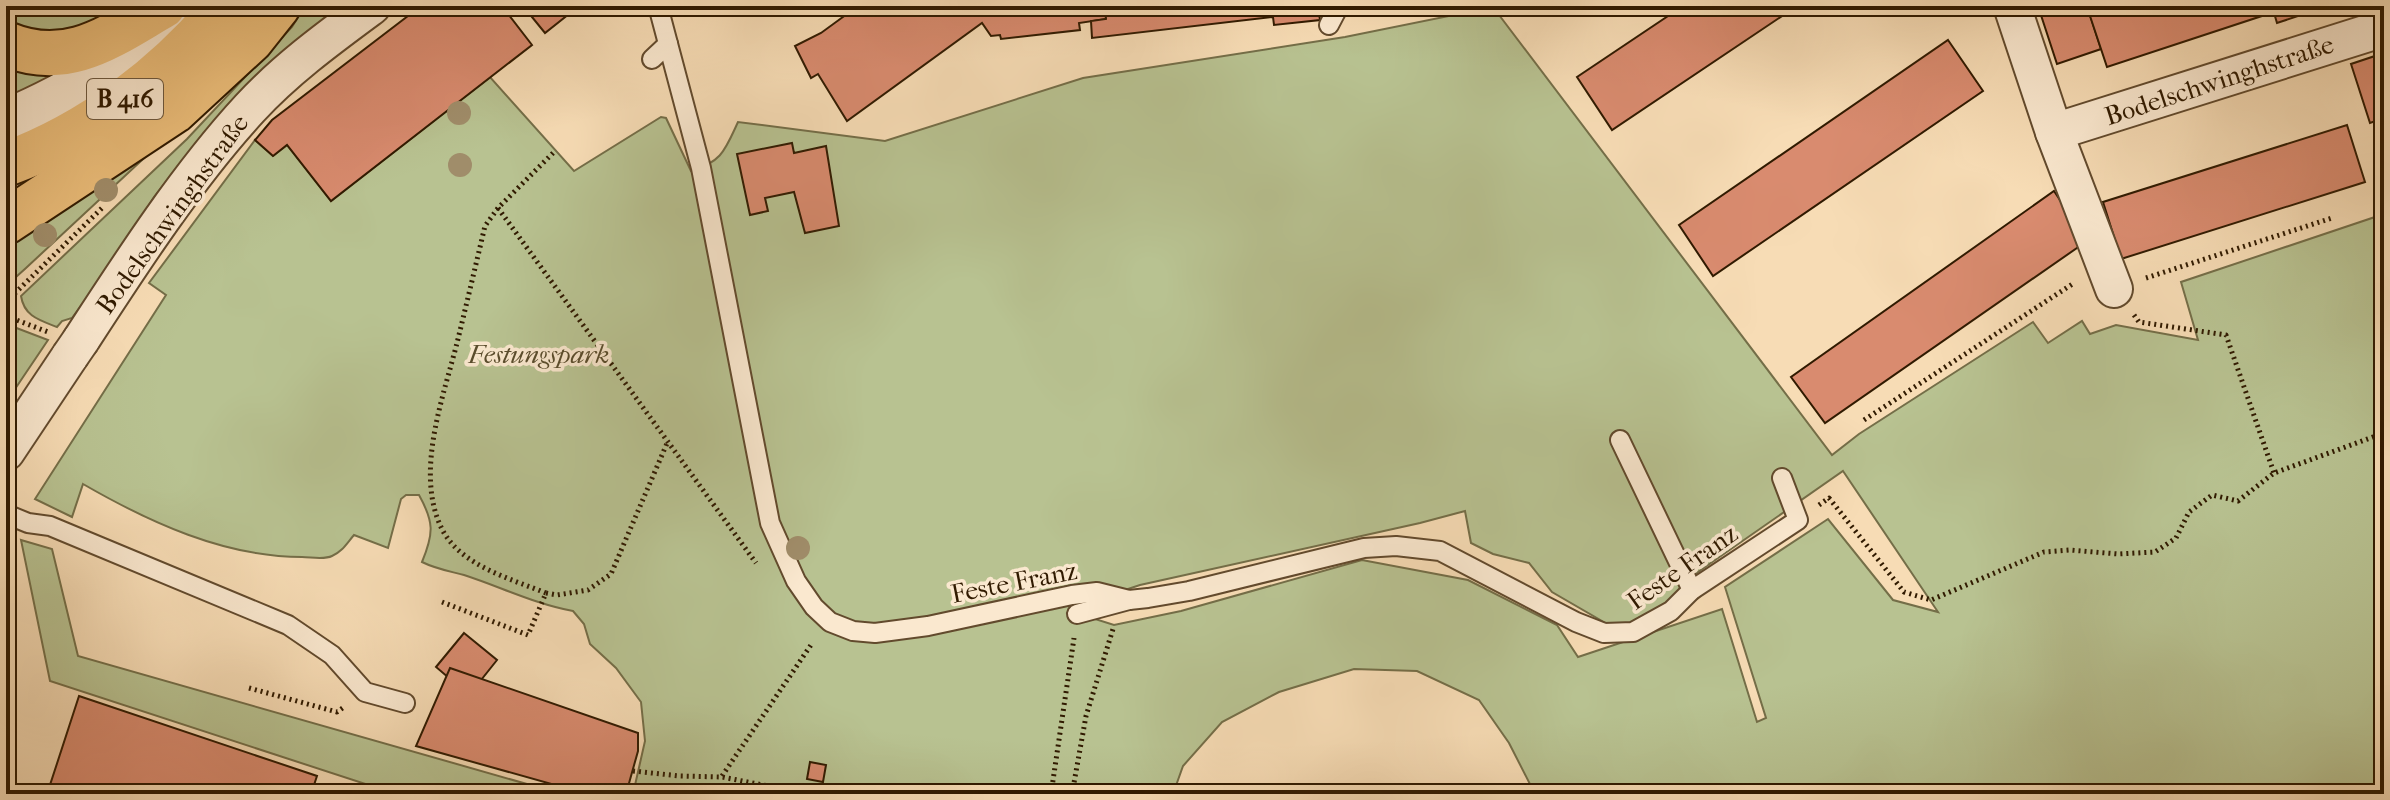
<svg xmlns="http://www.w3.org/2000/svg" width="2390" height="800" font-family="'IM FELL French Canon',serif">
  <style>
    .green { fill: #b8c291; stroke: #746e48; stroke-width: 2; fill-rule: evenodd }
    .building { fill: #d98b6f; stroke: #301a00; stroke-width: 2 }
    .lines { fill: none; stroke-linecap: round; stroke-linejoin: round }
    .service-casing { stroke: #624a2d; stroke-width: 22 }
    .minor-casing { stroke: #624a2d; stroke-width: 40 }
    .tertiary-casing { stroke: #624a2d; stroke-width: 48 }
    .primary-casing { stroke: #301a00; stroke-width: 48 }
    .trunk-casing { stroke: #301a00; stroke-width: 48 }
    .path { stroke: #301a00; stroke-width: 5; stroke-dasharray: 2 4; stroke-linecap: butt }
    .service { stroke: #fae8cf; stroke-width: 18 }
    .minor { stroke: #fae8cf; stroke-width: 36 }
    .tertiary { stroke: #fae8cf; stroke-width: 44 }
    .primary { stroke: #ecbe7a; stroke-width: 44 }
    .trunk { stroke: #ecbe7a; stroke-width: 44 }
    .minor-bridge-casing { stroke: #624a2d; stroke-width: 40; stroke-linecap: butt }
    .minor-bridge { stroke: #fae8cf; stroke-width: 36 }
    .tree { fill: #a08d6a }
    .labels { text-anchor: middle; stroke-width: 7; stroke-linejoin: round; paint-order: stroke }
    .shield { fill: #fae8cf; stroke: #6d583e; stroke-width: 2 }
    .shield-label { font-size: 24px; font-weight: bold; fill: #301a00 }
    .street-label { font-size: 26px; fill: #301a00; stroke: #fae8cf }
    .park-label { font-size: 26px; font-style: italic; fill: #594c2c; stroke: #fae8cf }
  </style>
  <rect width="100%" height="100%" fill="#f7dcb5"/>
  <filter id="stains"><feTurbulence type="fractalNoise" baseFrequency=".0025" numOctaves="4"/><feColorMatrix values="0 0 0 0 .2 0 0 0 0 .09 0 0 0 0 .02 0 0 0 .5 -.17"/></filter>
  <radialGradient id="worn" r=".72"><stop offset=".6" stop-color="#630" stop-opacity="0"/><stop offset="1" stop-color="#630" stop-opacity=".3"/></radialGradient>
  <g class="green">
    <polygon points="6,6 139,6 95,33 6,30"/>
    <path d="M305 6H344L276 59 200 138 154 197 112 264 72 318 62 321 57 327C39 320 24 316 21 296L187 139 292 27Z"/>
    <path d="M1493 7 1832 455 1859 434 2033 322 2048 343 2082 321 2090 334 2116 325 2198 340 2181 282 2384 214V794H1535L1509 743 1479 700 1417 671 1354 669 1279 692 1222 722 1183 766 1173 794H633L645 741 641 702 616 668 590 644 584 624 573 611C535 604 501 587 464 575 449 571 436 569 422 562 434 533 434 522 419 495H406L401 499 388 548 354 535C347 543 342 552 332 556 324 560 311 557 302 557 224 557 149 522 83 484L72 517 35 499 166 295 149 283 255 140 273 156 287 145 331 201 490 77 574 171 661 117 666 118 691 171C722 162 725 150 738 122L885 141 1083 78 1345 37ZM1843 471 1938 612 1893 600 1828 519 1725 587 1766 718 1757 722 1722 609 1578 657 1557 625 1468 580 1362 560 1181 611 1114 625 1095 619 1092 601 1140 585 1420 523 1465 511 1471 543 1493 554 1529 563 1552 592 1609 625 1628 624 1653 612 1676 595 1698 572Z"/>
    <polygon points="6,62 59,71 51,83 6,101"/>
    <polygon points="156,147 26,268 6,286 6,240"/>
    <polygon points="6,324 48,340 15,389 13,403 6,414"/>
    <polygon points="21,540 52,549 78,656 562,794 396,794 50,681"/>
  </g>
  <g class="building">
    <polygon points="421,6 502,6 532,45 331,201 287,145 273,156 255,140 272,120"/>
    <polygon points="523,6 579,6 545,33"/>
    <polygon points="858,6 1105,6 1106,19 1079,23 1080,30 1001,39 1000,35 991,36 982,23 847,121 818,74 811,78 795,46 821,33"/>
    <polygon points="1105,6 1318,6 1320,20 1274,25 1273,17 1092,38 1091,21 1106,19"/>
    <polygon points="1683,6 1797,6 1612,130 1577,77"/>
    <polygon points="2038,6 2087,6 2101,49 2057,64"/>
    <polygon points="2111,6 2272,6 2274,12 2107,67 2089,13"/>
    <polygon points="2272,6 2328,6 2277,23"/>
    <polygon points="1948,40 1983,91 1713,276 1679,225"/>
    <polygon points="2384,53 2384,118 2370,123 2351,64"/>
    <polygon points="2347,125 2365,182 2121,259 2103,202"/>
    <polygon points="792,143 794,153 826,146 839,226 805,233 794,192 765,198 768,211 750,215 737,154"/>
    <polygon points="2054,191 2087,241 1825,423 1791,377"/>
    <polygon points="464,633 497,660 469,695 436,667"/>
    <polygon points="450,668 638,733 638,751 626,794 587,794 416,746"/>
    <polygon points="79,696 317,776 311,794 76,794 50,785"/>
    <polygon points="810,762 826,765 823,782 807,779"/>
  </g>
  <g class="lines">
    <g class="service-casing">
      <g id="service">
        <polyline points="658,6 701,168 770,523 796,581 814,607 830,622 853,631 875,633 928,626 1072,595 1097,592 1129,600 1148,598 1189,591 1364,548 1396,546 1440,551 1576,622 1604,633 1633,632 1671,611 1692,590 1798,520 1782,478"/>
        <polyline points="1329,25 1339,6"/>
        <polyline points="652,59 668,44"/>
        <polyline points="1620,440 1692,590"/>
        <polyline points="6,514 28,523 50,526 288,625 332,655 365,692 405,703"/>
        <polyline points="1077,614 1129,600"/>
      </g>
    </g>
    <g class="minor-casing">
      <g id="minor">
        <polyline points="2012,6 2054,132 2114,289"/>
        <polyline points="2054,132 2384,28"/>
        <path d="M81 340C131 263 188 175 250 108 286 69 330 37 372 6"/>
        <polyline points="6,452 70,356"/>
      </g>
    </g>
    <g class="tertiary-casing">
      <path id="tertiary" d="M6 122C74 93 124 64 172 6"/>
    </g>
    <g class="primary-casing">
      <path id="primary" d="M6 164C91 133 167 75 224 6"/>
    </g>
    <g class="trunk-casing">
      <g id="trunk">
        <path d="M6 44C68 70 111 36 163 6"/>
        <polyline points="6,222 174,111 251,40 278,6"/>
      </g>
    </g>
    <g class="path">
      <polyline points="498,208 756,563"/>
      <polyline points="2146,278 2332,218"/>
      <polyline points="6,302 102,208"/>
      <polyline points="2134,315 2139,322 2226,335 2274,473"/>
      <polyline points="6,316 48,332"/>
      <polyline points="1864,420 2074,283"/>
      <polyline points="1819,505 1829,498 1904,592 1931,600 2044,552 2070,550 2118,554 2155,552 2176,538 2189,512 2212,495 2238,501 2274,473 2384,433"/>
      <polyline points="546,593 557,595 588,590 611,574 668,441"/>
      <path d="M442 602 528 635 546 593C511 579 462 566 443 531 413 474 444 396 458 339 467 302 476 264 485 226L498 208 555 151"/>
      <polyline points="249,688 337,712 344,707"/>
      <polyline points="633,771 680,776 722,777 809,794"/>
      <polyline points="722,776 813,642"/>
      <polyline points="952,793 957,794"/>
      <polyline points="1051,794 1074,638"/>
      <polyline points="1072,794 1086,716 1113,629"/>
    </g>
    <use href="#service" class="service"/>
    <use href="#minor" class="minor"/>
    <use href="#tertiary" class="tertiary"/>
    <use href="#primary" class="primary"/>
    <use href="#trunk" class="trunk"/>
    <g class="minor-bridge-casing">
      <polyline id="minor-bridge" points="70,356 81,340"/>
    </g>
    <use href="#minor-bridge" class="minor-bridge"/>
  </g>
  <g class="tree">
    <circle cx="459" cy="113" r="12"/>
    <circle cx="460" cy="165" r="12"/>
    <circle cx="106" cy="190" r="12"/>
    <circle cx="45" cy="235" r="12"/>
    <circle cx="798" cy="548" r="12"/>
  </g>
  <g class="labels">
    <rect class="shield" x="87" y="79" width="76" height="40" rx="6"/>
    <g class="shield-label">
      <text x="125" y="107">B 416</text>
    </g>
    <g class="street-label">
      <text transform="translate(2219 80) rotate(-18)" y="9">Bodelschwinghstraße</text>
      <text transform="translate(172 214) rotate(-54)" y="9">Bodelschwinghstraße</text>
      <text transform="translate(1682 567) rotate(-35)" y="9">Feste Franz</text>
      <text transform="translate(1014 582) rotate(-11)" y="9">Feste Franz</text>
    </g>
    <g class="park-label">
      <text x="539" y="363">Festungspark</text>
    </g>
  </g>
  <rect width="2390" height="800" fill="none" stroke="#f7dcb5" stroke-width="32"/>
  <rect x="8" y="8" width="2374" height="784" fill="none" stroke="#301a00" stroke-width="4"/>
  <rect x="16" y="16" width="2358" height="768" fill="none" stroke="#301a00" stroke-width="2"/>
  <rect width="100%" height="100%" filter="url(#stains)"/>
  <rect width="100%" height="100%" fill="url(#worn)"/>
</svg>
